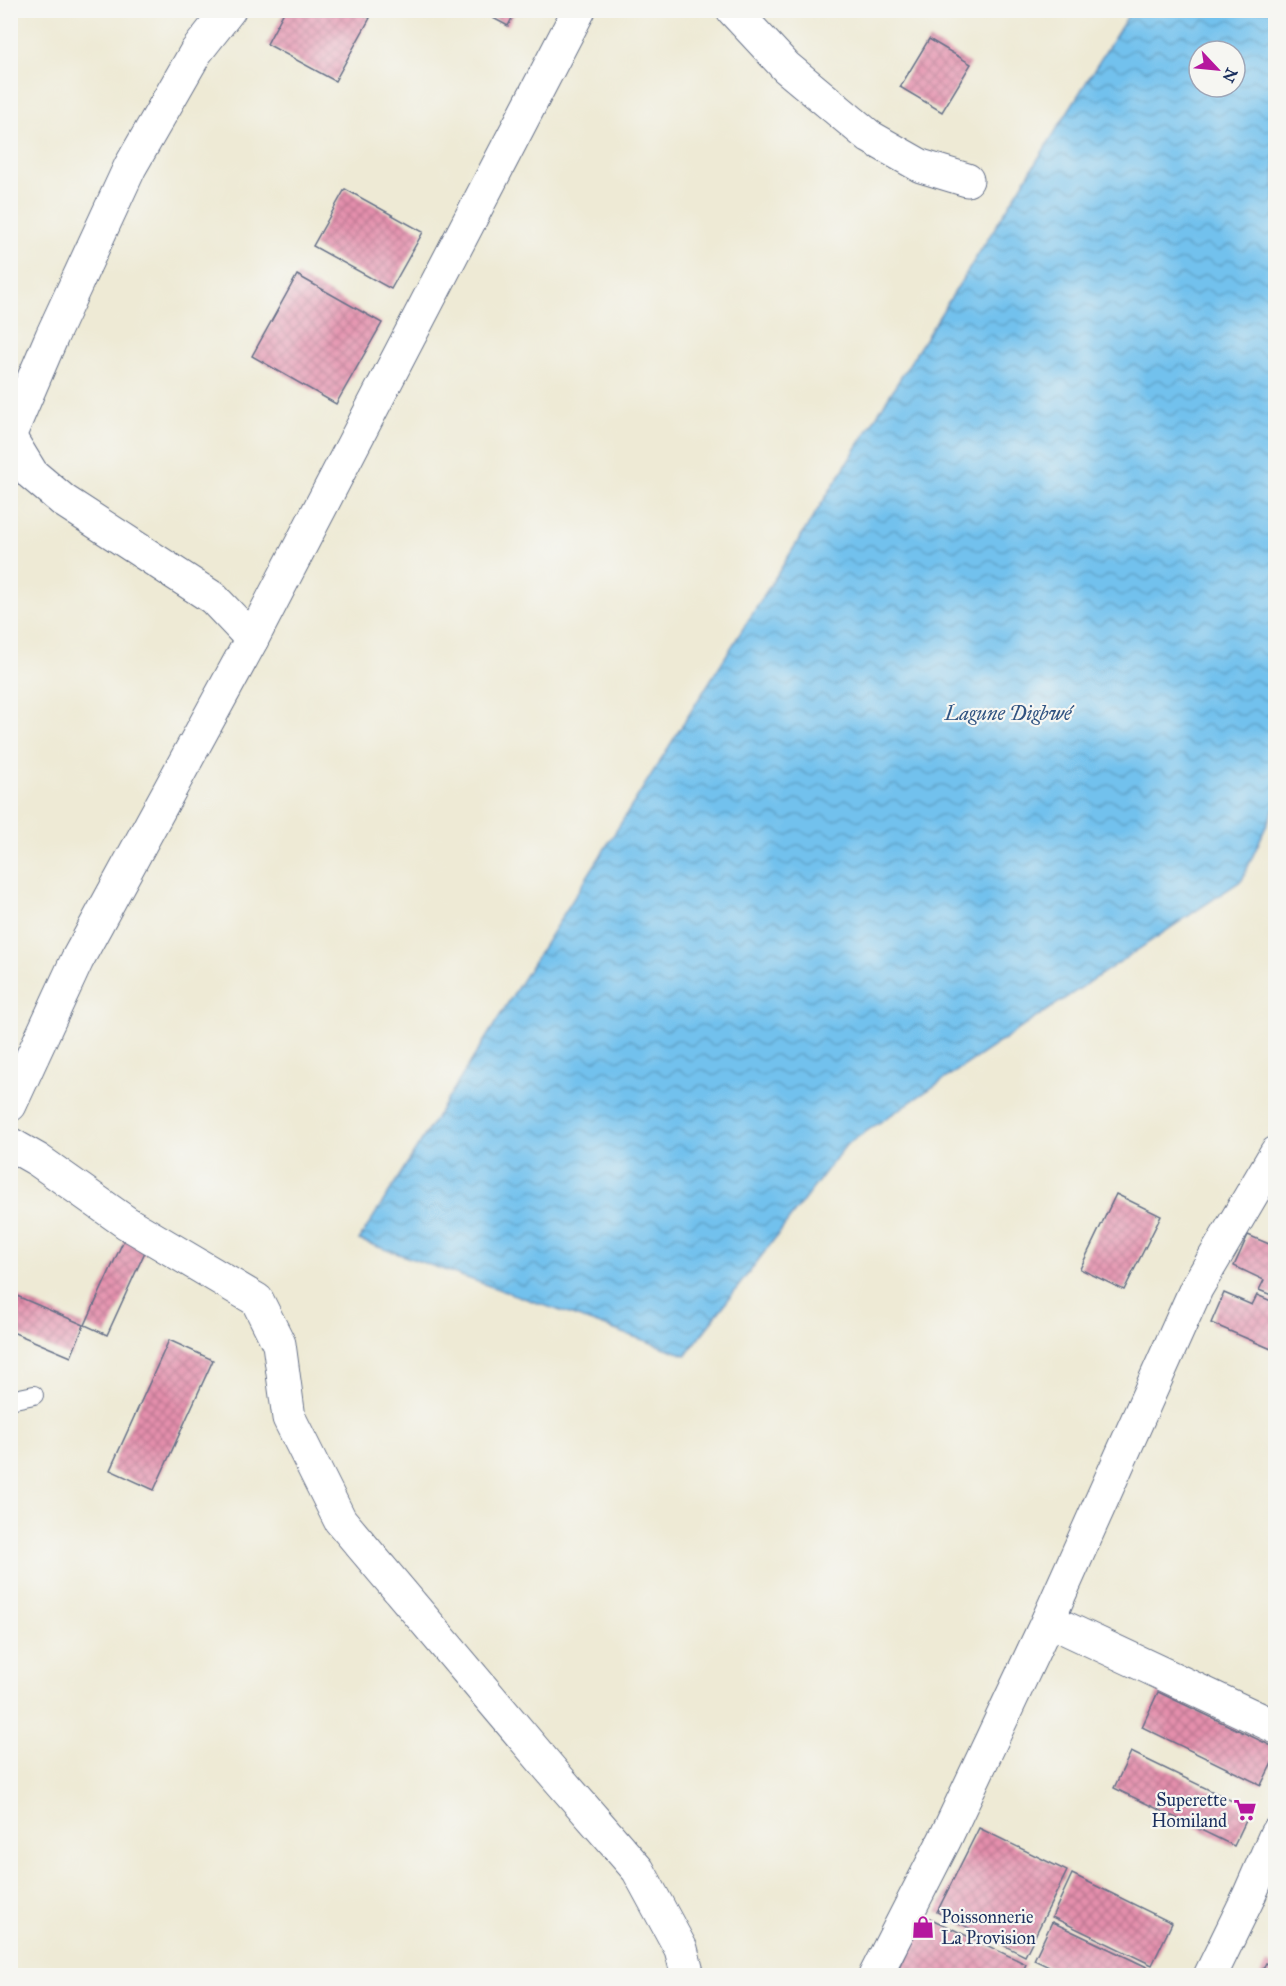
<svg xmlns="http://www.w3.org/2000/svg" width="1286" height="1986" font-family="'IM FELL Great Primer',serif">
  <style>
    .water { fill: url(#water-waves); stroke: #4678a6; stroke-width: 1.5; fill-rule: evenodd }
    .building { fill: url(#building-cross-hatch) }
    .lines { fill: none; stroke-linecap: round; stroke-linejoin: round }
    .lane-casing { stroke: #657088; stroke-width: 20 }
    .street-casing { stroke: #657088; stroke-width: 35 }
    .lane { stroke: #fff; stroke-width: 18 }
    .street { stroke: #fff; stroke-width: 33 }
    .labels { text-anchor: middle; stroke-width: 4.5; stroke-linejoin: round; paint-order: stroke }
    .poi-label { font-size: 18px; fill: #1b2f5e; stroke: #f6f6f2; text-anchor: end }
    .water-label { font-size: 20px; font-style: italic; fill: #315482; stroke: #f6f6f2 }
  </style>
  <defs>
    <pattern id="water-waves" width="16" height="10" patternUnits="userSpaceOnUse" patternTransform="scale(1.5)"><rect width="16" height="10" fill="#72c1ed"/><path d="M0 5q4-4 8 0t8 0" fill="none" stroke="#5d9dc3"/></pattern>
    <pattern id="building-cross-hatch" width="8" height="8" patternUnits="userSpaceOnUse" patternTransform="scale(1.5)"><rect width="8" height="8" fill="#e48fac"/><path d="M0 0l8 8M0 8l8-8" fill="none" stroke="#b8758f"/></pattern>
  </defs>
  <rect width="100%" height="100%" fill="#f6f6f2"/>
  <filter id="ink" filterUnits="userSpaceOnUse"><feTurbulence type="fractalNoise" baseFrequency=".0167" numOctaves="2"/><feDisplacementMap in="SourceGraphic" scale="12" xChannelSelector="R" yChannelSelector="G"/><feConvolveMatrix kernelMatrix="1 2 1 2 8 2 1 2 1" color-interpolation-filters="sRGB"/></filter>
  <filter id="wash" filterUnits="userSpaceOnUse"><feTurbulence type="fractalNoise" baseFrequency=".008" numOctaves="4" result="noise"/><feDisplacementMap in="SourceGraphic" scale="24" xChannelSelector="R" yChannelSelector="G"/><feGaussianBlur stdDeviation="1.35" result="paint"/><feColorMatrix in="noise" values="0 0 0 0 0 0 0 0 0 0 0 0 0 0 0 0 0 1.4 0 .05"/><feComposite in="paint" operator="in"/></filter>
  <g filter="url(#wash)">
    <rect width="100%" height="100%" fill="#eeead5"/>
    <path class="water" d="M1131 11H1275L1276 804 1242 880 846 1145 686 1355 359 1240ZM1199 51H1235V87H1199Z"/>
    <g id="blocks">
      <g class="building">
        <polygon points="285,10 356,10 370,18 335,81 267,44"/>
        <polygon points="478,10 516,10 508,26"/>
        <polygon points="929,39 971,64 942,112 900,87"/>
        <polygon points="345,189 423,232 391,289 313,246"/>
        <polygon points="297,275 382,323 336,404 252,356"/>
        <polygon points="1116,1194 1161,1216 1124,1290 1080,1269"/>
        <polygon points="127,1233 149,1243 107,1335 85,1325"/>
        <polygon points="1248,1235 1276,1247 1276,1297 1259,1290 1264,1280 1234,1266"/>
        <polygon points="10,1293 84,1325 71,1357 10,1331"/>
        <polygon points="1224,1293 1252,1305 1257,1295 1276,1303 1276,1351 1211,1323"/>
        <polygon points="169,1340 213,1360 154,1490 110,1470"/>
        <polygon points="1158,1692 1276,1748 1276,1755 1261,1785 1142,1727"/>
        <polygon points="1131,1752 1251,1810 1234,1846 1114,1788"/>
        <polygon points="979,1828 1067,1871 1025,1956 937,1912"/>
        <polygon points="1072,1874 1172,1923 1152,1965 1052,1917"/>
        <polygon points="923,1915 1026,1964 1021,1976 895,1976"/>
        <polygon points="1052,1922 1149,1968 1146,1976 1068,1976 1034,1960"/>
        <polygon points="1266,1963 1276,1968 1276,1976 1259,1976"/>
      </g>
    </g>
  </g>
  <g filter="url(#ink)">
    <use href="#blocks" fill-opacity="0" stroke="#657088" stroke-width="1.5"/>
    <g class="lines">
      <g class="lane-casing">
        <polyline id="lane" points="10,1400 34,1395"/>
      </g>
      <g class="street-casing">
        <g id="street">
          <polyline points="733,10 786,67 870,137 921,166 967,180"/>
          <polyline points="10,434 52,336 130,167 196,52 229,10"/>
          <polyline points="10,438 32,474 64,501 213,598 252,639"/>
          <polyline points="10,1105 77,960 252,639 579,10"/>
          <polyline points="10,1144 38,1160 127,1223 257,1300 279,1344 289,1418 340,1520 556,1776 638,1870 681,1949 688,1976"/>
          <polyline points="1048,1620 1276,1727"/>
          <polyline points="875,1976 945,1839 1048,1620 1196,1289 1276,1153"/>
          <polyline points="1210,1976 1248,1898 1276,1834"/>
        </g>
      </g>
      <use href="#lane" class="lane"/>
      <use href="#street" class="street"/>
    </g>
  </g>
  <defs>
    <g id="supermarket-bare" transform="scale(1.8)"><path d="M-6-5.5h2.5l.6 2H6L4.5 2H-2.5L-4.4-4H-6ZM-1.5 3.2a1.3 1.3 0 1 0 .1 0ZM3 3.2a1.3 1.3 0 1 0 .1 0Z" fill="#b5179e" stroke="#f6f6f2" stroke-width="2.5" paint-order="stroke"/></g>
    <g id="shop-bare" transform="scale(1.8)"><path d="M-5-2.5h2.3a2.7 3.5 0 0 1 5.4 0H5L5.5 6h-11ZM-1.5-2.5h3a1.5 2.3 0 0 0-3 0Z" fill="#b5179e" stroke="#f6f6f2" stroke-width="2.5" paint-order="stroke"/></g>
  </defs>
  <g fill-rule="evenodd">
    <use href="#supermarket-bare" x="1245" y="1810"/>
    <use href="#shop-bare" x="923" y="1927"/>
  </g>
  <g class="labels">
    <g class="poi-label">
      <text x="1227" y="1806">Superette<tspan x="1227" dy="21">Homiland</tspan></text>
      <text x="941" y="1923" text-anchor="start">Poissonnerie<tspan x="941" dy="21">La Provision</tspan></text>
    </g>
    <g class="water-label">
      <text x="1008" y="720">Lagune Digbwé</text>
    </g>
  </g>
  <rect width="1286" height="1986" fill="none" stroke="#f6f6f2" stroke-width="36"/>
  <g transform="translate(1217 69) rotate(116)"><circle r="28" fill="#f6f6f2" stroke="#9ea6b7" stroke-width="1.5"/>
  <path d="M0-4.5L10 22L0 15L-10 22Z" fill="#b5179e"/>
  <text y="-9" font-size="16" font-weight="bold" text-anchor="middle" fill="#1b2f5e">N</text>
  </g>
</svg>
